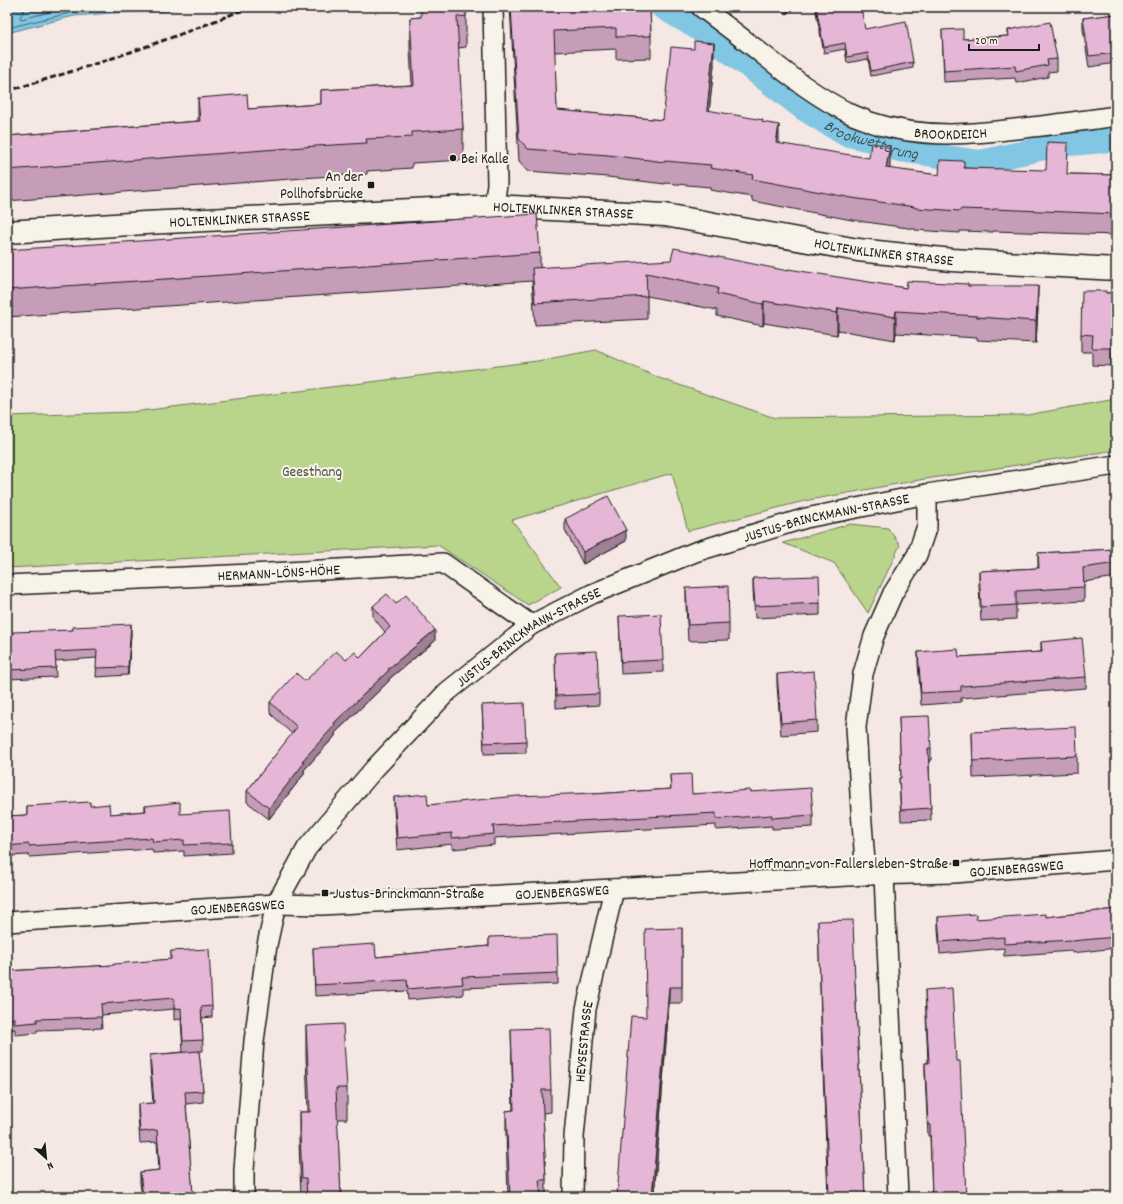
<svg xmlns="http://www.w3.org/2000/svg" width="1123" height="1204" font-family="Dekko,sans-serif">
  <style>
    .green { fill: #b9d58c; stroke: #6a7854 }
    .water { fill: #81c6e2; stroke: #598293 }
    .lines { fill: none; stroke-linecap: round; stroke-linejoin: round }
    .shore { stroke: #44606b; stroke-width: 1 }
    .canal { stroke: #81c6e2; stroke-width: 24 }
    .minor-casing { stroke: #1c1c1c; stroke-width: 22 }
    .secondary-casing { stroke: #1c1c1c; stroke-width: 25 }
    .minor { stroke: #f7f3e8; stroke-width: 19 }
    .secondary { stroke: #f7f3e8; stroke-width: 22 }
    .rail { stroke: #1c1c1c; stroke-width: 3; stroke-dasharray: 6 3; stroke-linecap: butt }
    .wall { fill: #c69db8; stroke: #1c1c1c }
    .shaded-wall { fill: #a17f96; stroke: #1c1c1c }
    .building { fill: #e6b6d6; stroke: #1c1c1c }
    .poi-dot { fill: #1c1c1c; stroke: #f7f3e8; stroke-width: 1.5 }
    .labels { text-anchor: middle; stroke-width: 4; stroke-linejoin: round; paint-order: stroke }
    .street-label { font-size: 15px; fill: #1c1c1c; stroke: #f7f3e8 }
    .poi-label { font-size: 15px; fill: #1c1c1c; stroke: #f7f3e8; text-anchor: start }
    .park-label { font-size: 15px; fill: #4b543e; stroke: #f7f3e8 }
    .water-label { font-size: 16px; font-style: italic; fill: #3f5861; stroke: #f7f3e8 }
  </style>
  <rect width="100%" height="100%" fill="#f4e7e4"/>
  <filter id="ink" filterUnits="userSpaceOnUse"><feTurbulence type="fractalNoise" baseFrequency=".025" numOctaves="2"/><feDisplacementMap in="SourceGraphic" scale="8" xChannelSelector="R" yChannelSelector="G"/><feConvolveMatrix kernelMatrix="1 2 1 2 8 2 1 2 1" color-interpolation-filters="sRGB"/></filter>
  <g filter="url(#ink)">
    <g class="green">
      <polygon points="596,350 659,378 775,418 1027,415 1116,399 1116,450 919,480 804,501 688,531 672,473 512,520 561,587 528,605 438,545 7,568 7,416 133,412 537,361"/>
      <polygon points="850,524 888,528 900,545 868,613 834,563 783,543"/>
    </g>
    <polygon class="water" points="26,7 179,7 168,11 111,13 74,16 7,33 7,10"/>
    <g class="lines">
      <g class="shore">
        <polyline points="24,7 23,12 20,17 21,19 72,7"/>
        <polyline points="7,28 74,12 159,7"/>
      </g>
      <path class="canal" id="s1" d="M662 7 704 32 804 109 845 134 879 142 899 150 980 162 1058 145 1116 140"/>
      <g class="minor-casing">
        <g id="minor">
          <polyline points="493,7 497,184 494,206"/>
          <path id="s2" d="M701 7C721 22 741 37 761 53 790 76 818 98 851 114 857 117 864 119 870 122 924 140 977 134 1032 127 1060 124 1088 120 1116 116"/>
          <path id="s3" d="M7 585 270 573 443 563 531 625"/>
          <polyline points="866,875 861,810 856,727 863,674 874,636 893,593 917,555 927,526 927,494"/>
          <polyline points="884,875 898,1197"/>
          <path id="s4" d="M7 922 276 904 322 905 866 875 954 873 1116 860"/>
          <path id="s5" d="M244 1197V1170L254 1041 267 945 276 904 307 848 375 768 447 692 531 625 592 594 695 552 806 518 927 494 1116 465"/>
          <path id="s6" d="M573 1197 574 1137 586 1009 614 889"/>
        </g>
      </g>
      <g class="secondary-casing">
        <g id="secondary">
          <path id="s7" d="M7 232 145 223 494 206 665 215 858 250 952 260 1116 269"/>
        </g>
      </g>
      <use href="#minor" class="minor"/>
      <use href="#secondary" class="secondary"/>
      <path class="rail" d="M7 91C89 67 171 40 249 7"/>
    </g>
    <g class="wall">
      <polygon points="466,7 466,47 458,48 463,129 463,160 412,163 412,168 367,171 367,174 316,177 7,201 7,136 198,121 198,98 248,109 321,104 321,90 412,85 410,50 410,18 421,17"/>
      <polygon points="510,7 650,7 651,36 651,58 616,59 616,49 554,52 557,110 663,120 714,65 709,111 763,122 779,144 890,169 939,175 964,168 1067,174 1116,175 1116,235 993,231 993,232 960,231 960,233 915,230 915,229 852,220 752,201 752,197 710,190 710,187 665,183 665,184 608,177 528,171 519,161"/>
      <polygon points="775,7 792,7 787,14"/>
      <polygon points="816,7 865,29 913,62 913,68 871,76 868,59 847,63 845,49 824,53 816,12"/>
      <polygon points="1116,14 1116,63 1089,67 1083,29 1083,18"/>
      <polygon points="942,30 963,39 1008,36 1008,30 1057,59 1057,71 1048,72 1048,77 1016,83 1015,78 944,82"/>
      <polygon points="7,250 540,253 540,268 788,271 906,288 968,286 1038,308 1036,343 977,340 977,338 896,333 895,340 838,330 837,335 764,323 763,326 717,316 717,310 647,296 647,319 535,325 532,281 7,317"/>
      <polygon points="1106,293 1116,293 1116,352 1112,352 1112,366 1092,365 1092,352 1081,352 1081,334"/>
      <polygon points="565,519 626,541 583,564 565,530"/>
      <polygon points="1116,549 1116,577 1084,582 1084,601 1016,605 1016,619 981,621 979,585 979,571 1038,568 1038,553"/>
      <polygon points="753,578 820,603 820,615 755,618 753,590"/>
      <polygon points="686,588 729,623 729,640 688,641 686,605"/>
      <polygon points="396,604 435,641 389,679 389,681 335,733 335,736 304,770 304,774 269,819 247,802 247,791 292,734 270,713 270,702 346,660 360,658 385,632 373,617 373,606"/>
      <polygon points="619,616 663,660 663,672 621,674"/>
      <polygon points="73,630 131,633 128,675 96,677 97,658 55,661 56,677 7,679 7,636"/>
      <polygon points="1041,642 1086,677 1086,688 961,698 961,702 921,705 918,663 918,652 959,657 1041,652"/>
      <polygon points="555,653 599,694 599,705 556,708"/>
      <polygon points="777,674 817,720 817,732 781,735 777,685"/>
      <polygon points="482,705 526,741 526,753 484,754"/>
      <polygon points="899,717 931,749 931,760 929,760 931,820 901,821 899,778 901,778"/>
      <polygon points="972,732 1077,756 1077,773 973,778"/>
      <polygon points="670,775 692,794 750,792 813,815 813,827 772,829 772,826 716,830 716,825 494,838 494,845 452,849 452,844 397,850 394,809 394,797 428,805 671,789"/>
      <polygon points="27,806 90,806 110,814 145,811 145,806 180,814 232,843 232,853 184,856 184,851 153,853 152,849 29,857 29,855 7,856 7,816 27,815"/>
      <polygon points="1116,909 1116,948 1072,953 1072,951 1004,956 1004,948 940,954 938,929 938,917 976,919 1046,917"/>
      <polygon points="818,921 855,983 865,1197 828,1197 821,1022"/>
      <polygon points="682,928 682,1003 669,1003 654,1197 617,1197 646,1017"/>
      <polygon points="489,937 558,973 558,984 463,988 463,995 408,1000 407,991 315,996 313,948 376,957 489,946"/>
      <polygon points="171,951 212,1006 212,1017 202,1018 203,1051 199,1051 203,1091 203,1102 186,1104 193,1197 142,1197 140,1183 140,1172 159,1170 157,1142 140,1143 138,1116 138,1104 153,1103 150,1066 150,1055 183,1052 181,1019 174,1020 174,1009 101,1015 102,1028 37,1030 37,1033 15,1035 15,1029 7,1030 7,971 114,965 171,959"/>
      <polygon points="925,990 956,1061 966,1197 932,1197 930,1136 928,1136 925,1074 925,1063 928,1063"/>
      <polygon points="306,1026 347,1088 347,1119 337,1119 341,1197 301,1197 299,1143 299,1112 308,1112 306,1057"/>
      <polygon points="511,1029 551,1090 551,1112 543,1113 546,1180 546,1197 508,1197 506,1133 506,1111 513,1110"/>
      <polygon points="7,1056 9,1099 9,1111 7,1111"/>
    </g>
    <g class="shaded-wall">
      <polygon points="788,7 792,7 787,14 787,8"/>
      <polygon points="714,43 714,65 707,132 707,110"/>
      <polygon points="779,125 779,147 776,143"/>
      <polygon points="890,146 890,168 886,190 886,168"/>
      <polygon points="1038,286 1038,308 1036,343 1036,321"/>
      <polygon points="764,301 764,323 763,326 763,304"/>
      <polygon points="838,308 838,330 837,335 837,313"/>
      <polygon points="896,311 896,333 895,340 895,317"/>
      <polygon points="626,530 626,541 583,564 583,552"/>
      <polygon points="131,624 131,633 128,675 128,667"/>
      <polygon points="435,630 435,641 389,679 389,681 335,733 335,736 304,770 304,774 269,819 269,808 302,761 334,723 388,669"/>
      <polygon points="669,987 669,1003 654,1197 652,1197"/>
    </g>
    <g class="building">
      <polygon points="421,7 466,7 466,16 457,17 463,129 412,132 412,137 366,139 367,143 316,146 7,170 7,136 200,121 198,98 247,94 248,109 321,104 321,90 414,85 410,18 421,17"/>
      <polygon points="511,7 650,7 651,36 616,37 616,28 554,31 557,110 663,120 671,47 694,49 694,41 714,43 707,110 763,120 762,122 779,125 776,143 869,158 871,143 890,146 886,168 939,175 940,160 964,161 964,168 1046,170 1047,142 1068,143 1067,174 1116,175 1116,214 993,209 993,210 960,209 960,211 915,208 915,207 852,198 752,179 753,175 710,168 711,165 665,161 665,162 608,155 528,149 519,139"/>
      <polygon points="816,7 859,7 861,8 865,29 906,21 913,62 871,71 868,53 847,57 845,43 824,47"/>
      <polygon points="1116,14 1116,53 1089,56 1083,18"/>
      <polygon points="1050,22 1057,59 1047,60 1048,65 1016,71 1015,66 944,71 942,30 963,29 963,39 1009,36 1008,30"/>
      <polygon points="537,214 540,253 7,290 7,250"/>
      <polygon points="674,248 788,271 788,269 906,288 907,281 968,284 968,286 1038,286 1036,321 977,317 977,316 896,311 895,317 838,308 837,313 764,301 763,304 717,294 718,288 646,273 647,296 535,303 532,268 671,260"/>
      <polygon points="1082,291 1106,291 1106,293 1116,293 1116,335 1112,335 1112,348 1092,348 1093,335 1081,334"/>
      <polygon points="608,496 626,530 583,552 565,519"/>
      <polygon points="1116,549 1116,563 1083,568 1084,587 1016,591 1016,605 981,607 979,571 1039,568 1038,553"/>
      <polygon points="819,576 820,603 755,606 753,578"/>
      <polygon points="728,586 729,623 688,625 686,588"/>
      <polygon points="387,594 396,604 406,595 435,630 388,669 389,670 334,723 335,725 302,761 304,763 269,808 247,791 297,727 270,702 296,673 305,681 336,651 346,660 355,652 360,658 390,627 373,606"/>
      <polygon points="661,614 663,660 621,662 619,616"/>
      <polygon points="131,624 128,667 96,668 97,650 55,652 56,668 7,670 7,636 13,635 13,632 73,630 73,627"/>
      <polygon points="1082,638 1086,677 961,686 961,691 921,693 918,652 958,649 959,657 1042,652 1041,642"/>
      <polygon points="597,651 599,694 556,696 555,653"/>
      <polygon points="814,671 817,720 781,723 777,674"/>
      <polygon points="524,703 526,741 484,743 482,705"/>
      <polygon points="929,716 931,749 928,749 931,808 901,810 899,778 901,778 899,717"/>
      <polygon points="1076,727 1077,756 973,761 972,732"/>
      <polygon points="691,774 692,794 750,790 750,792 811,788 813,815 772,818 772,815 716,819 716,813 493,826 494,834 452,838 452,833 397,838 394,797 427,794 428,805 518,796 593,793 593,794 671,789 670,775"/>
      <polygon points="90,802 90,806 109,804 110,814 146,811 145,806 180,802 180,814 230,811 232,843 184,845 184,840 153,842 152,838 29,846 29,844 7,846 7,816 27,815 27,806"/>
      <polygon points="1116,909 1116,937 1072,941 1072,940 1004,944 1004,937 940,942 938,917 976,914 976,919 1046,914 1046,917"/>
      <polygon points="853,920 855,983 865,1197 829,1197 821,1010 818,921"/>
      <polygon points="682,928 682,987 669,987 652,1197 617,1197 631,1016 646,1017 645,929"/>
      <polygon points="557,935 558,973 462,977 463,984 408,989 407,980 315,985 313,948 375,944 376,957 489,946 489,937"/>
      <polygon points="209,949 212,1006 201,1007 203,1040 183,1041 181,1008 174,1009 174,998 101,1004 102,1017 37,1019 37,1022 15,1024 15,1018 7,1019 7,971 114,965 114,964 171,959 171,951"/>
      <polygon points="952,988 956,1061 960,1061 966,1197 932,1197 930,1125 928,1125 925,1063 929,1063 925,990"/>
      <polygon points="343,1024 347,1088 336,1088 341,1197 307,1197 306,1178 302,1178 299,1112 310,1112 306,1026"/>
      <polygon points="549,1028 551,1090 542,1090 546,1180 539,1180 541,1197 510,1197 506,1111 514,1110 511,1029"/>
      <polygon points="199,1051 203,1091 185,1092 193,1195 177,1197 143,1197 140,1172 160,1170 157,1130 140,1132 138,1104 154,1103 150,1055"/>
      <polygon points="7,1056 8,1056 9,1099 7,1099"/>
    </g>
  </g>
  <g class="poi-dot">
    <circle cx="453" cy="158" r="4"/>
    <rect x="367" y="181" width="8" height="8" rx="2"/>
    <rect x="952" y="859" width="8" height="8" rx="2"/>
    <rect x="321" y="889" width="8" height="8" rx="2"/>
  </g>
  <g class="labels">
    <g class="street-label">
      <text dy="5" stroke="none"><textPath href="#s2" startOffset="287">BROOKDEICH</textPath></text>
      <text dy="5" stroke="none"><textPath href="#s7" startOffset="557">HOLTENKLINKER STRASSE</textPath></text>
      <text dy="5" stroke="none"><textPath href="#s7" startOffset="233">HOLTENKLINKER STRASSE</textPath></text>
      <text dy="5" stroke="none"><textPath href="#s7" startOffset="881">HOLTENKLINKER STRASSE</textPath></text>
      <text dy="5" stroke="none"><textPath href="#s5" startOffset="992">JUSTUS-BRINCKMANN-STRASSE</textPath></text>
      <text dy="5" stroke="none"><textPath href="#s3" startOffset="272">HERMANN-LÖNS-HÖHE</textPath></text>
      <text dy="5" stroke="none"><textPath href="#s5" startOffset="668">JUSTUS-BRINCKMANN-STRASSE</textPath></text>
      <text dy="5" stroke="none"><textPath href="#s4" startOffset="1011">GOJENBERGSWEG</textPath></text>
      <text dy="5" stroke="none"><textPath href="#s4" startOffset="556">GOJENBERGSWEG</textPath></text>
      <text dy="5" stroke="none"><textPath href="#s4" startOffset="231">GOJENBERGSWEG</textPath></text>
      <text dy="5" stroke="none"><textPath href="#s6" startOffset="156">HEYSESTRASSE</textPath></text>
    </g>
    <g class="poi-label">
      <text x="461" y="163">Bei Kalle</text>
      <text x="363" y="181" text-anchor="end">An der<tspan x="363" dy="17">Pollhofsbrücke</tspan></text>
      <text x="948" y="868" text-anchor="end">Hoffmann-von-Fallersleben-Straße</text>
      <text x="333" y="898">Justus-Brinckmann-Straße</text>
    </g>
    <g class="park-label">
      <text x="312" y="476">Geesthang</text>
    </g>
    <g class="water-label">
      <text dy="6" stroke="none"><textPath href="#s1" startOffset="250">Brookwetterung</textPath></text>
    </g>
  </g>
  <rect width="1123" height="1204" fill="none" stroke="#f7f3e8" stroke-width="24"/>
  <rect x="12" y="12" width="1099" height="1180" fill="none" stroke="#1c1c1c" stroke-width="1.5" filter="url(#ink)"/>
  <g transform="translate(46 1158) rotate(153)" stroke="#f7f3e8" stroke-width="3" paint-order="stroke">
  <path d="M0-3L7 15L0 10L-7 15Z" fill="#1c1c1c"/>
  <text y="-6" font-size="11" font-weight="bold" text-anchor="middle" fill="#1c1c1c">N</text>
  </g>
  <path d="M969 44v6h70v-6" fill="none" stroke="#1c1c1c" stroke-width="2"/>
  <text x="975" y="44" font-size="12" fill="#1c1c1c" stroke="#f7f3e8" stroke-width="3" paint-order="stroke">20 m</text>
</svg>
